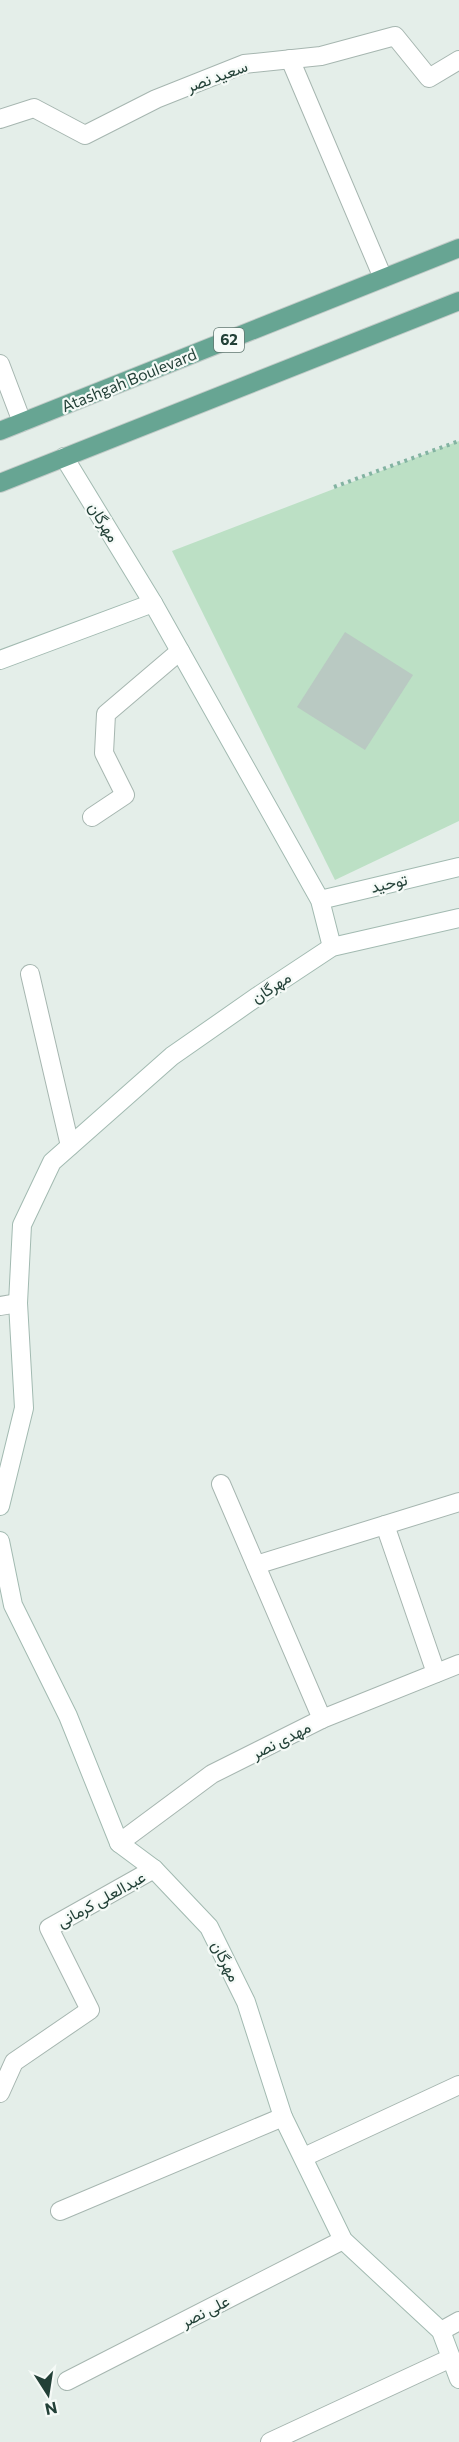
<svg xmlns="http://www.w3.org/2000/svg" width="459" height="2442" font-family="Commissioner,Vazirmatn,sans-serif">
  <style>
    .green { fill: #bce0c5 }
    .building { fill: #b9c9c2 }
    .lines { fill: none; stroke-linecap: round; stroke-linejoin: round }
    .street-casing { stroke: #a6b6b0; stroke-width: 20 }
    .secondary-casing { stroke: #a2bab1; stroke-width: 20 }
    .primary-casing { stroke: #c1cac7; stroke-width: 20 }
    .path { stroke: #83b3a2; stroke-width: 4; stroke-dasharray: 3 4.5; stroke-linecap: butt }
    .street { stroke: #fff; stroke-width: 18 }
    .secondary { stroke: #fff; stroke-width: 18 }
    .primary { stroke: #67a593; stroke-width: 18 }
    .labels { text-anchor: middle; stroke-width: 4.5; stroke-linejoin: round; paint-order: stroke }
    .shield { fill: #f5faf7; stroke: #617871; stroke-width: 1.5 }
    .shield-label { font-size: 15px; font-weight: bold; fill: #224037 }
    .street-label { font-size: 16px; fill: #224037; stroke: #f5faf7 }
  </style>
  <rect width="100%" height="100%" fill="#e4eee9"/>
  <polygon class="green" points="459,441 459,821 335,880 172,551"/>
  <polygon class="building" points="345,632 413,675 365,750 297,707"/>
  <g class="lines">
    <g class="street-casing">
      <g id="street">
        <polyline points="290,59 383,278"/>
        <polyline points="0,119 34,108 85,135 156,99 244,64 321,56 395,36 429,78 459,60"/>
        <polyline points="0,364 22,422"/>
        <polyline points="92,817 125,795 104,753 106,714 180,651"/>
        <polyline points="30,974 70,1146"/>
        <polyline points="0,1306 18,1303"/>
        <polyline points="221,1484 322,1719"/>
        <polyline points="385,1525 436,1673"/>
        <polyline points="256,1565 459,1502"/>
        <polyline points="119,1843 212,1774 322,1719 459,1664"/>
        <polyline points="0,2093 14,2062 90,2010 49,1928 154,1869"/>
        <polyline points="304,2157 459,2085"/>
        <polyline points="60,2211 283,2117"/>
        <polyline points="441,2331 459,2321"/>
        <polyline points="67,2381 343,2240"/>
        <polyline points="270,2442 451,2358"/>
      </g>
    </g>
    <g class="secondary-casing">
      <g id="secondary">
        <polyline points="64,457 153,603 320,900 332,947"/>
        <polyline points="0,660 153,603"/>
        <polyline points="320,900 459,867"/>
        <polyline points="0,1506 24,1408 18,1303 22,1225 52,1162 172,1056 258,996 332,947 459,918"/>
        <polyline points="0,1541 13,1605 68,1716 119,1843 154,1869 209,1927 246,2002 283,2117 343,2240 441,2331 459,2379"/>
      </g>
    </g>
    <g class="primary-casing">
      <g id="primary">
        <polyline points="0,431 459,248"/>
        <polyline points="0,483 459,301"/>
      </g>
    </g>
    <polyline class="path" points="334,487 459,441"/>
    <use href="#street" class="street"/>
    <use href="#secondary" class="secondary"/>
    <use href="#primary" class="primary"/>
  </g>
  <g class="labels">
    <rect class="shield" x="214" y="328" width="30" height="24" rx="4.5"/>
    <g class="shield-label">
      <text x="229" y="345">62</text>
    </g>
    <g class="street-label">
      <text transform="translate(217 76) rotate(-20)" y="6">سعید نصر</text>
      <text transform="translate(129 380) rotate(-22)" y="6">Atashgah Boulevard</text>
      <text transform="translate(104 522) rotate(59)" y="6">مهرگان</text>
      <text transform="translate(389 883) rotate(-13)" y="6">توحید</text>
      <text transform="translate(271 987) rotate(-33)" y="6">مهرگان</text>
      <text transform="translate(281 1740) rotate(-27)" y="6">مهدی نصر</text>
      <text transform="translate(101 1899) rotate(-29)" y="6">عبدالعلی کرمانی</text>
      <text transform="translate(226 1961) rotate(63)" y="6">مهرگان</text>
      <text transform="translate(205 2311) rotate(-27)" y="6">علی نصر</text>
    </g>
  </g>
  <g transform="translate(48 2394) rotate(168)" stroke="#f5faf7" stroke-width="4.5" paint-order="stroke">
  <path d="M0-4.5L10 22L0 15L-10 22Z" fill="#224037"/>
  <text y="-9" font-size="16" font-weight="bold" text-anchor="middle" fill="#224037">N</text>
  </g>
</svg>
